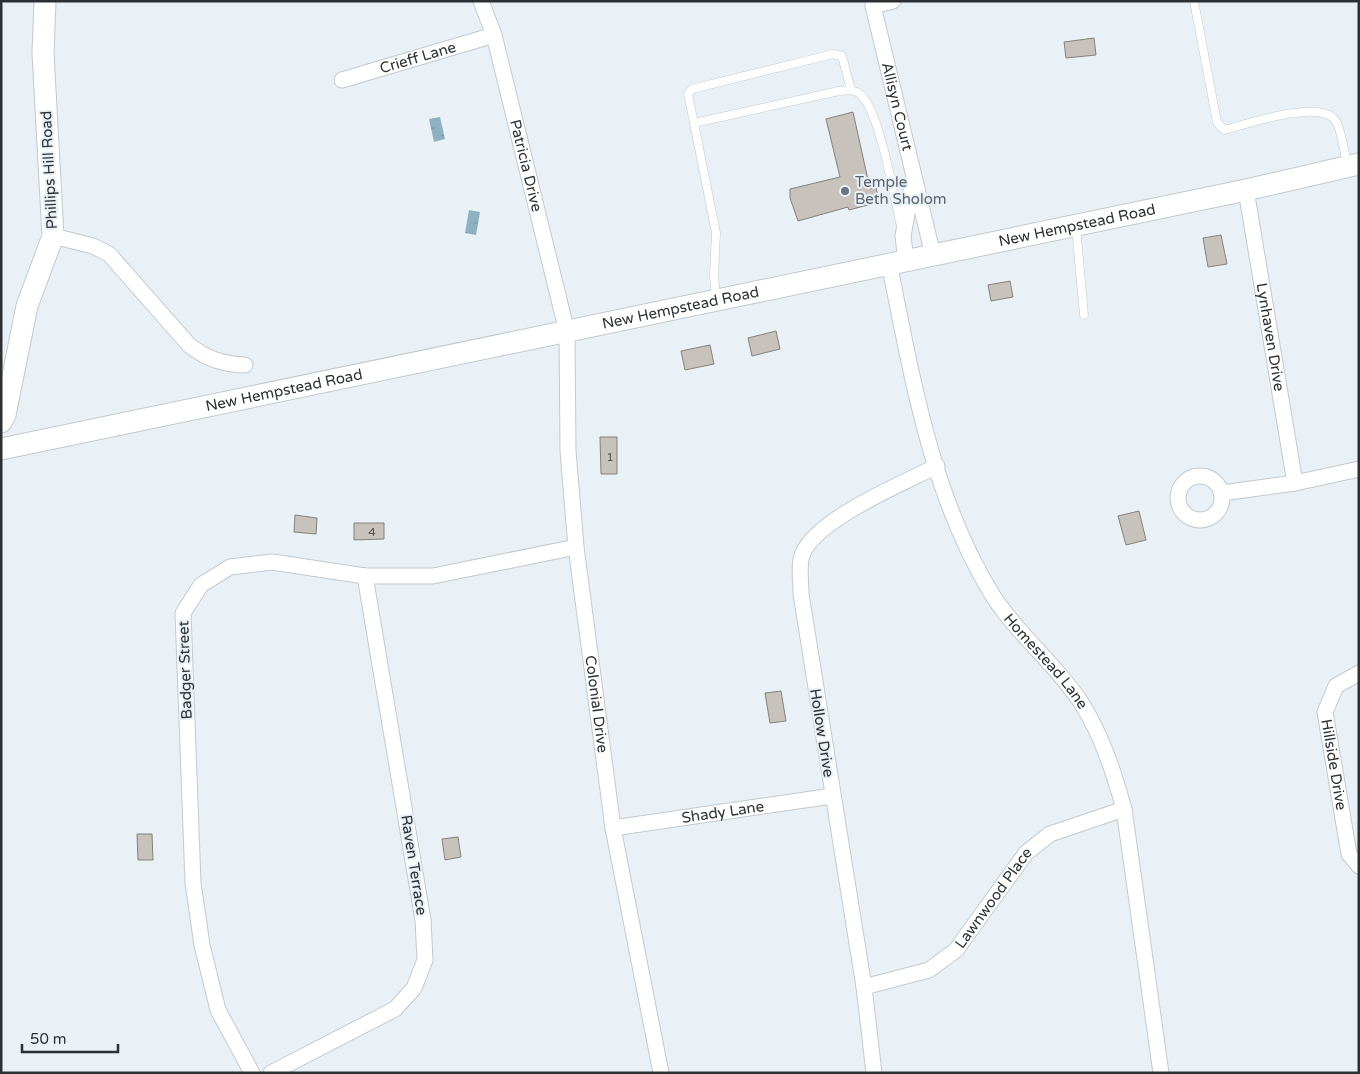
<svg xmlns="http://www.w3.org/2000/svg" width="1360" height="1074" font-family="'Varela Round',sans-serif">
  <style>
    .water { fill: url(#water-ripples) }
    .building { fill: #c7c2bb; stroke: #85817a }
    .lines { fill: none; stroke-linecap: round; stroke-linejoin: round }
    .lane-casing { stroke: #c2c9cf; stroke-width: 9 }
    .street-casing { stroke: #c2c9cf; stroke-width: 17 }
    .secondary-casing { stroke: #c2c9cf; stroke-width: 23 }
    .lane { stroke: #fff; stroke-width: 8 }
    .street { stroke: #fff; stroke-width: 15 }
    .secondary { stroke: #fff; stroke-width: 21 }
    .worship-dot { fill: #6b7280; stroke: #e9f1f7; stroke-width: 2 }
    .labels { text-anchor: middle; stroke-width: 4; stroke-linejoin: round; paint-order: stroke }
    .number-label { font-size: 12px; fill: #545454 }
    .street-label { font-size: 15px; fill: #2d3032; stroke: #e9f1f7 }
    .worship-label { font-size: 15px; fill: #5b616d; stroke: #e9f1f7; text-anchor: start }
  </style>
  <defs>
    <pattern id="water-ripples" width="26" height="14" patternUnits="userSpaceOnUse" patternTransform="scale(1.25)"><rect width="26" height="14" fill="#8db1c0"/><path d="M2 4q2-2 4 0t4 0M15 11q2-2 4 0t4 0" fill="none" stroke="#74909d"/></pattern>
  </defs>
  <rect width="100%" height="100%" fill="#e9f1f7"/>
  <g class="water">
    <polygon points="440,117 445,139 434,142 429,119"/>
    <polygon points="469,210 480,212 476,235 465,233"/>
  </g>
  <g class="building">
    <polygon points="1094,38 1096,55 1066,58 1064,42"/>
    <polygon points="853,112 870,189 876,187 879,202 849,210 848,207 798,221 790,198 790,189 840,177 826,119"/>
    <polygon points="1221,235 1227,264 1208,267 1203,238"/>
    <polygon points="1010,281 1013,297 991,301 988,285"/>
    <polygon points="776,331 780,349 752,356 748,338"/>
    <polygon points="710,345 714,364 685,370 681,351"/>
    <polygon points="600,437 617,437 617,474 601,474"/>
    <polygon points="1139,511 1146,540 1126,545 1118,516"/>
    <polygon points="295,515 317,518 316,534 294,532"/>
    <polygon points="354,523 384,523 384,539 354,540"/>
    <polygon points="781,691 786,721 770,723 765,693"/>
    <polygon points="137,834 152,834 153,860 138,860"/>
    <polygon points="458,837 461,857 445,860 442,839"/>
  </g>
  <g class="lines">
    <g class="lane-casing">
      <g id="lane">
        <path d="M1194 1 1217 122 1224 130C1247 124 1319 99 1335 120 1341 127 1345 154 1347 165"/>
        <path d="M851 90 842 56 833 54 692 89 688 94 694 123 839 91C847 90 855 89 861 95 880 112 894 198 901 226"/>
        <polyline points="694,123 716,233 714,275 716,298"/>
        <polyline points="1076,227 1084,315"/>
      </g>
    </g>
    <g class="street-casing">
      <g id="street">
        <path id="s1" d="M481 1 494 35 567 332 568 451 576 547 613 828 661 1073"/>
        <path id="s2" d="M893 1 873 6 933 255"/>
        <path id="s3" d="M342 80 494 35"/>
        <path id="s4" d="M1246 190 1295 483"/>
        <path d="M53 236 93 246 109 254 189 345C207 359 222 364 245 365"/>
        <polyline points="906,261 903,236 913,180"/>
        <path id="s5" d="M889 263C912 376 931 496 993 596 1018 635 1057 665 1082 704 1102 736 1114 773 1124 809L1161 1073"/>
        <circle cx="1200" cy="498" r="22"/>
        <polyline points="1222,493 1295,483 1359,469"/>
        <path id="s6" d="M1359 673 1336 686 1325 712 1349 854 1359 866"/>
        <path id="s7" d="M613 828 832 796"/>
        <path id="s8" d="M864 987 929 970 956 950 1026 853 1050 834 1124 809"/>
        <polyline points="252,1073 218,1010 202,945 193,883 183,613 201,585 230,567 272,562 365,576 433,576 576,547"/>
        <polyline points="271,1073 395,1009 414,988 425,960 423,920 365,576"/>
        <path d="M874 1073 864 987 801 594C801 583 799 570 801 559 808 522 904 483 937 466"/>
      </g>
    </g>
    <g class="secondary-casing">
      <g id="secondary">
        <polyline points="1,422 5,415 27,306 53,236 43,53 45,1"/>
        <path id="s9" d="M1 449 1246 190 1359 164"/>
      </g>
    </g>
    <use href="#lane" class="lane"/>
    <use href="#street" class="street"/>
    <use href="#secondary" class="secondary"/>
  </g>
  <circle class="worship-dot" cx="845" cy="191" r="5"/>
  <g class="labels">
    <g class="number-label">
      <text x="610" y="461">1</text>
      <text x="372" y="536">4</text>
    </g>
    <g class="street-label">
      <text dy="5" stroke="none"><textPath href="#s3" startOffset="79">Crieff Lane</textPath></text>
      <text dy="5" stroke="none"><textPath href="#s2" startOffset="124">Allisyn Court</textPath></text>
      <text dy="5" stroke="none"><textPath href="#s1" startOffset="171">Patricia Drive</textPath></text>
      <text transform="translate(49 170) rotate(-93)" y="5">Phillips Hill Road</text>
      <text dy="5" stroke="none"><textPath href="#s9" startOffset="1099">New Hempstead Road</textPath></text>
      <text dy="5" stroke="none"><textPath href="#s9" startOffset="694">New Hempstead Road</textPath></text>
      <text dy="5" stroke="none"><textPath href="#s4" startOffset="149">Lynhaven Drive</textPath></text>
      <text dy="5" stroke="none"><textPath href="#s9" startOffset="289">New Hempstead Road</textPath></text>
      <text dy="5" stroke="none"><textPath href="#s5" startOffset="435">Homestead Lane</textPath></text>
      <text transform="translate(185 670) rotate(-92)" y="5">Badger Street</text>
      <text dy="5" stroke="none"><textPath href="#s1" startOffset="716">Colonial Drive</textPath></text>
      <text transform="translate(822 733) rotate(81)" y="5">Hollow Drive</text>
      <text dy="5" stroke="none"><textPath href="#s6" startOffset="108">Hillside Drive</textPath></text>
      <text dy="5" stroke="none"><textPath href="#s7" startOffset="111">Shady Lane</textPath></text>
      <text transform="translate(414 865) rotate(81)" y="5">Raven Terrace</text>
      <text dy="5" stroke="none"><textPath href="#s8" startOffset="165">Lawnwood Place</textPath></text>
    </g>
    <g class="worship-label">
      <text x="855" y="187">Temple<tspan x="855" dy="17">Beth Sholom</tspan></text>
    </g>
  </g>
  <rect width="1360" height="1074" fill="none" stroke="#2d3032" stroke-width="5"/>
  <path d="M22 1044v8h96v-8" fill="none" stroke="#2d3032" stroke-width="2.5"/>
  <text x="30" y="1044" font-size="15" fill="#2d3032" stroke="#e9f1f7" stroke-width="4" paint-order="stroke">50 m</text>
</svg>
